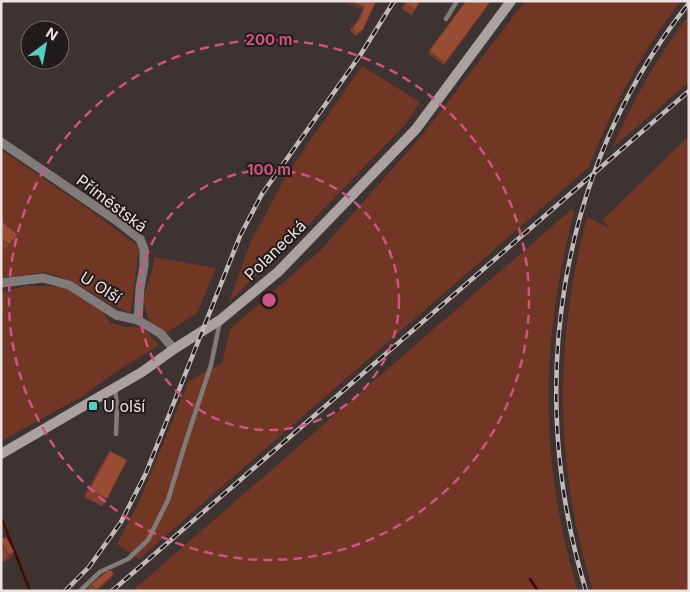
<svg xmlns="http://www.w3.org/2000/svg" width="690" height="592" font-family="Inter,sans-serif">
  <style>
    .green { fill: #713624 }
    .lines { fill: none; stroke-linecap: round; stroke-linejoin: round }
    .stream { stroke: #400a00; stroke-width: 2.5 }
    .lane { stroke: #817b7a; stroke-width: 4.5 }
    .street { stroke: #817b7a; stroke-width: 9 }
    .secondary { stroke: #aba29f; stroke-width: 10 }
    .rail-casing { stroke: #c2bab8; stroke-width: 4.5 }
    .rail { stroke: #211c1b; stroke-width: 2.5; stroke-dasharray: 8; stroke-linecap: butt }
    .wall { fill: #84412e }
    .shaded-wall { fill: #6b3525 }
    .building { fill: #994c35; stroke: #6b3525 }
    .ring { fill: none; stroke: #ce5583; stroke-width: 2.5; stroke-dasharray: 9 6 }
    .poi-dot { fill: #56cec4; stroke: #211c1b; stroke-width: 2 }
    .labels { text-anchor: middle; stroke-width: 4; stroke-linejoin: round; paint-order: stroke }
    .street-label { font-size: 16px; fill: #eae3e1; stroke: #211c1b }
    .poi-label { font-size: 16px; fill: #eae3e1; stroke: #211c1b; text-anchor: start }
    .centre { fill: #ce5583; stroke: #211c1b; stroke-width: 2.5 }
    .ring-label { font-size: 15px; text-anchor: middle; font-weight: bold; fill: #ce5583; stroke: #211c1b; stroke-width: 4; stroke-linejoin: round; paint-order: stroke }
  </style>
  <rect width="100%" height="100%" fill="#3e3330"/>
  <g class="green">
    <path d="M525 1H681C642 51 612 108 589 167L139 559 117 544 139 502 189 381 222 363 230 329 320 251 424 133Z"/>
    <path d="M689 15V82L612 148C633 101 657 56 689 15Z"/>
    <polygon points="362,66 420,102 406,124 310,223 229,302 251,241 287,174"/>
    <path d="M689 136V591H593C554 464 554 345 587 217L609 228 603 219Z"/>
    <polygon points="1,150 90,210 139,247 131,313 110,304 82,287 59,276 44,272 1,279"/>
    <path d="M572 209 574 213C540 342 539 463 578 591H132Z"/>
    <polygon points="154,257 216,268 197,313 166,333 149,322 143,300 153,267"/>
    <polygon points="24,286 62,286 103,312 110,323 127,327 143,327 159,345 114,373 83,396 1,441 1,293"/>
  </g>
  <g class="lines">
    <g class="stream">
      <polyline points="1,517 30,591"/>
      <polyline points="530,579 538,591"/>
    </g>
    <g class="lane">
      <polyline points="446,19 457,1"/>
      <polyline points="115,389 117,405 116,434"/>
      <polyline points="80,591 100,572 128,559 148,540 168,500 185,444 211,365 220,321"/>
    </g>
    <g class="street">
      <polyline points="1,142 117,221 140,239 144,249 144,266 140,288 138,320"/>
      <polyline points="1,283 43,278 69,285 116,315 138,320 161,334 174,349"/>
    </g>
    <polyline class="secondary" points="1,454 142,372 174,349 220,320 278,272 416,129 511,1"/>
    <g class="rail-casing">
      <g id="rail">
        <polyline points="65,591 89,567 121,522 146,473 240,236 262,194 361,54 394,1"/>
        <polyline points="112,591 689,91"/>
        <path d="M586 591C525 390 557 170 689 3"/>
      </g>
    </g>
    <use href="#rail" class="rail"/>
  </g>
  <g class="wall">
    <polygon points="348,1 376,1 363,30 361,32 355,36 350,30 357,21 363,9 347,3"/>
    <polygon points="406,1 420,1 412,15 402,9"/>
    <polygon points="466,1 491,1 444,65 428,53"/>
    <polygon points="1,223 18,235 6,249 1,246"/>
    <polygon points="110,451 107,499 102,506 84,497 105,458"/>
    <polygon points="1,539 14,552 10,559 4,562 1,558"/>
    <polygon points="114,574 111,579 97,591 90,591 88,589 91,584"/>
  </g>
  <g class="shaded-wall">
    <polygon points="349,1 350,1 364,7 363,9 347,3"/>
    <polygon points="14,552 10,559 4,562 9,555"/>
    <polygon points="114,574 111,579 97,591 95,591"/>
  </g>
  <g class="building">
    <polygon points="350,1 376,1 363,30 357,34 352,28 359,20 364,7"/>
    <polygon points="407,1 420,1 415,10 405,4"/>
    <polygon points="466,1 491,1 445,63 429,51"/>
    <polygon points="2,221 18,235 9,244 1,239 1,223"/>
    <polygon points="110,451 127,460 107,499 89,490"/>
    <polygon points="6,537 14,552 9,555 1,542 1,539"/>
    <polygon points="110,569 114,574 96,590 91,584"/>
  </g>
  <g class="ring">
    <circle cx="269" cy="300" r="130"/>
    <circle cx="269" cy="300" r="260"/>
  </g>
  <rect class="poi-dot" x="88" y="401" width="10" height="10" rx="2.5"/>
  <g class="labels">
    <g class="street-label">
      <text transform="translate(112 203) rotate(37)" y="6">Příměstská</text>
      <text transform="translate(275 250) rotate(-44)" y="6">Polanecká</text>
      <text transform="translate(101 287) rotate(32)" y="6">U Olší</text>
    </g>
    <g class="poi-label">
      <text x="103" y="412">U olší</text>
    </g>
  </g>
  <circle cx="269" cy="300" r="8" class="centre"/>
  <g class="ring-label">
    <text x="269" y="45">200 m</text>
    <text x="269" y="175">100 m</text>
  </g>
  <rect width="690" height="592" fill="none" stroke="#eae3e1" stroke-width="5"/>
  <g transform="translate(45 45) rotate(32)"><circle r="24" fill="#211c1b" stroke="#716c6a"/>
  <path d="M0-4L9 19L0 12L-9 19Z" fill="#56cec4"/>
  <text y="-8" font-size="14" font-weight="bold" text-anchor="middle" fill="#eae3e1">N</text>
  </g>
</svg>
